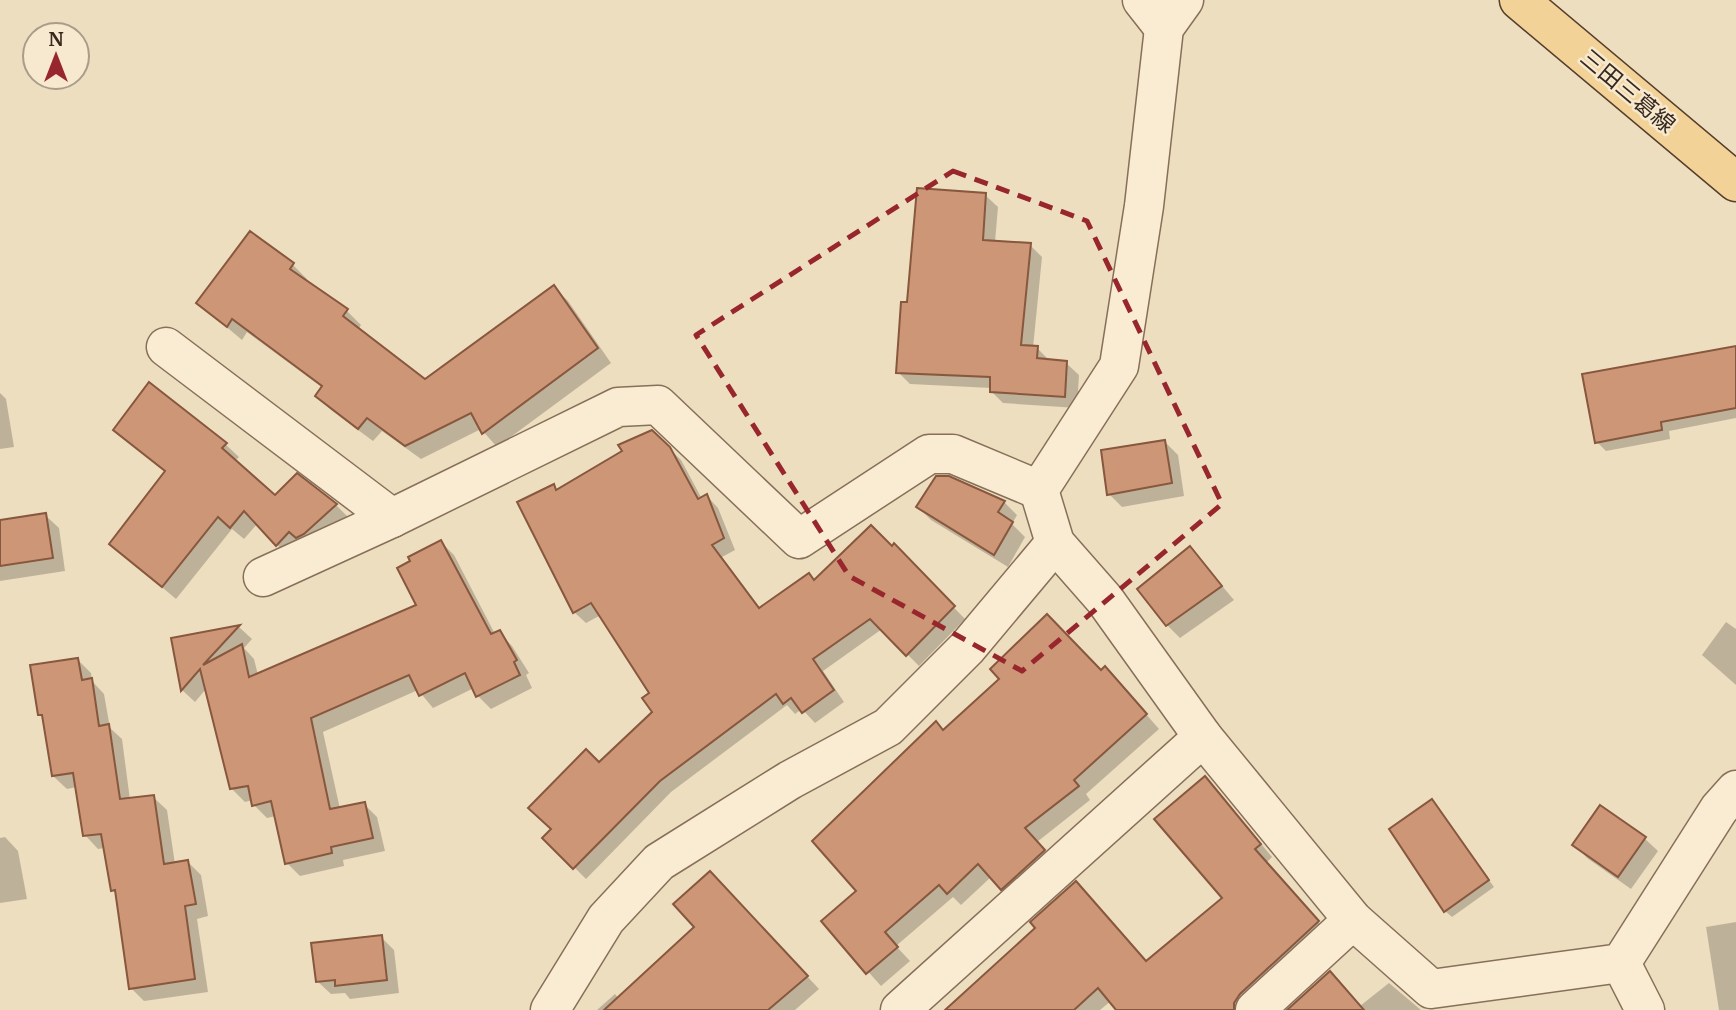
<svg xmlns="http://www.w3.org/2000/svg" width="1736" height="1010" font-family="Merriweather,'Noto Sans JP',serif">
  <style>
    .shadow { fill: #0003 }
    .building { fill: #cd9676; stroke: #87573e; stroke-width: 2 }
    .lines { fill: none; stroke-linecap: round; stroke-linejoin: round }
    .minor-casing { stroke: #876f58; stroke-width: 41 }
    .major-casing { stroke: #553e2c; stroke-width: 41 }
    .minor { stroke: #f9ecd3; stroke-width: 38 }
    .major { stroke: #f2d297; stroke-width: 38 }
    .marked { fill: none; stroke: #97272d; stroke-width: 5; stroke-dasharray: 14 9; stroke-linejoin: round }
    .labels { text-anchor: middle; stroke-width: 5; stroke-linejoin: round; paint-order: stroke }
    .street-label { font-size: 23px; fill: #37281d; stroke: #f6e9d0 }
  </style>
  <rect width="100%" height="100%" fill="#eedec0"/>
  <g class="shadow">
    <polygon points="985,195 998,207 995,242 1030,245 1042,257 1033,348 1037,348 1049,360 1066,363 1079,375 1077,408 1003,403 991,391 991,388 910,384 898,372 909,304"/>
    <polygon points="250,234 293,265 307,279 305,281 347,311 361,325 358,330 425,381 554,287 568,301 611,363 497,447 481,429 421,459 382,431 373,441 331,410 317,396 323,388 247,332 242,340 198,303"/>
    <polygon points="1736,347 1736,418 1669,431 1670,439 1606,451 1597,442"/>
    <polygon points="0,393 6,399 14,447 0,449"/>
    <polygon points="116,429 225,444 239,457 235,461 275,497 297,476 336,505 349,518 290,558 257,524 244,539 232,529 176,599 111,544 166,472"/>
    <polygon points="652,432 681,460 702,499 707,496 718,508 735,550 722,557 761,609 815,582 892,549 894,546 965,619 919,666 882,629 823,671 844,702 815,723 802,709 795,714 787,705 671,792 586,879 545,838 599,764 654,712 651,693 601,615 586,623 574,612 553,486 558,491 624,452"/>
    <polygon points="1165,442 1178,455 1184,496 1122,507 1109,494"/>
    <polygon points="1004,502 1017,515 1012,524 1025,537 1008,567 931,520 918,507"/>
    <polygon points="45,515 59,528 65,571 0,581 0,522"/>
    <polygon points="441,542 454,555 495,634 499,632 512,646 529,673 526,675 532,688 491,709 478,696 474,688 433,708 418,690 323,732 340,809 364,804 377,817 385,851 343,860 344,866 300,876 287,863 276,816 267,818 254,805 253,800 245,802 232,789 206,689 195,702 182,690 173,640 239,627 252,639 244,648 254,659 258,675 419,606"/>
    <polygon points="1190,548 1234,600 1180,638 1167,625 1140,589"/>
    <polygon points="1726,622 1736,629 1736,685 1702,655"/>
    <polygon points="78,660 91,673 92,681 104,694 110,728 122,739 130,800 153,797 167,810 175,864 188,862 201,875 208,916 197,919 208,992 144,1001 131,988 118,895 113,890 105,848 98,849 85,835 77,787 67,789 53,776 45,720 39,714"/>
    <polygon points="1101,672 1118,682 1159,729 1086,794 1090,800 1037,842 1057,864 1015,902 991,877 961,905 953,897 896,946 910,961 881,986 823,921 859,891 944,732"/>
    <polygon points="1217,791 1272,857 1266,863 1330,935 1250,1010 1119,1010 1111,1001 1100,1010 958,1010 1146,962 1224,898"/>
    <polygon points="1432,802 1494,887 1452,917 1445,911"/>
    <polygon points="5,837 18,851 27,899 0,903 0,838"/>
    <polygon points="1644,838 1658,851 1631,889 1587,858 1574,844"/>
    <polygon points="723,886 819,989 795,1010 597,1010 615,994 619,999 697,927"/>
    <polygon points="1736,922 1736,1010 1719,1010 1706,927"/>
    <polygon points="381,937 394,950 399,993 350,999 345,993 331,994 317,981"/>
    <polygon points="1389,983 1421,1010 1290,1010 1360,1006"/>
  </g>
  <g class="building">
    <polygon points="917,188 986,193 983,240 1031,243 1021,345 1038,346 1037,358 1067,361 1065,397 990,392 990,377 896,373 901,302 907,302"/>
    <polygon points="250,231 294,263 290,269 348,309 343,316 425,379 554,285 598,348 482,434 471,413 405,446 367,418 358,429 315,396 322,386 232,319 227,327 196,303"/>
    <polygon points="1736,346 1736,408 1661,422 1662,430 1595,443 1582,374"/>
    <polygon points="149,382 227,443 222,448 275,495 297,473 337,504 304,534 296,538 289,532 276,546 244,511 230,528 218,517 162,587 109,544 165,471 113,430"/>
    <polygon points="652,430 670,447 698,499 707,494 724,538 712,545 759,608 809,573 814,580 871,525 892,546 894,543 955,606 906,656 870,619 813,659 834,690 802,713 791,698 783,704 776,694 660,781 573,869 542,838 551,829 528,808 586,749 599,762 652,712 642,698 649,693 591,603 573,613 517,502 554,484 556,490 622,451 618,445"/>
    <polygon points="1165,440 1172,483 1107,495 1101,450"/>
    <polygon points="936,476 949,476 1005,501 998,512 1013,522 994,555 916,507"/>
    <polygon points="46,513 53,558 0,566 0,520"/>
    <polygon points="441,540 491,634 500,630 517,660 514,662 520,675 476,697 465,673 419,696 409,675 311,718 330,809 365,802 373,838 331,847 332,853 285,864 271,801 252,806 248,786 230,789 200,669 181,691 171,638 240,625 203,665 242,644 249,677 416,605 397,568 410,561 408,557"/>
    <polygon points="1190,546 1222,586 1166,626 1137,589"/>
    <polygon points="1047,614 1101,670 1105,666 1147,714 1074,780 1079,786 1025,828 1045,850 1001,890 978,864 947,894 939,885 885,932 898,947 866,974 821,921 856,891 812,841 936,721 943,730 999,679 990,669"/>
    <polygon points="78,658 82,680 92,678 99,726 109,724 120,799 154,795 164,864 188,860 196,904 185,906 195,979 129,989 115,890 111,891 101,834 83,836 73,773 52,776 42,715 38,715 30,665"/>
    <polygon points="1205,776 1261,844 1255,849 1319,921 1240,994 1234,1003 1234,1010 1116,1010 1098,988 1074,1010 945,1010 1035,928 1030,922 1076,881 1146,961 1222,898 1154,819"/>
    <polygon points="1432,799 1489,880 1444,912 1389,829"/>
    <polygon points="1600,805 1646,837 1618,877 1572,845"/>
    <polygon points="710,871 808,976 768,1010 604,1010 694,927 673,904"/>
    <polygon points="382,935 387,980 335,986 335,980 316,982 311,943"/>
    <polygon points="1330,971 1364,1010 1287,1010"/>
  </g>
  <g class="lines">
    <g class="minor-casing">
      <g id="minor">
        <polyline points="1142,0 1164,28"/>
        <polyline points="1184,0 1164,28 1144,206 1119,366 1039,490 1055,543 1105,600 1203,737 1353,920 1431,989 1621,963 1719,809 1736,790"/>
        <polyline points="166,347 392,518"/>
        <polyline points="263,577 392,518 618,407 658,405 799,539 929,454 953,454 1039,490"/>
        <polyline points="1621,963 1645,1010"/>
        <polyline points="550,1010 606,919 659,862 790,780 888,727 967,648 1055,543"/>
        <polyline points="900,1010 1203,737"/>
        <polyline points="1255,1010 1353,920"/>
      </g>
    </g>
    <g class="major-casing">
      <polyline id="major" points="1519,0 1736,182"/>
    </g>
    <use href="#minor" class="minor"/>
    <use href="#major" class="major"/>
  </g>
  <path class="marked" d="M953 171 1087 221 1222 504 1022 671 849 576 696 335Z"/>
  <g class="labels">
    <g class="street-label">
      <text transform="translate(1628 91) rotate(40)" y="8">三田三葛線</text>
    </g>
  </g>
  <g transform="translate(56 56)"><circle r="33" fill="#f6e9d0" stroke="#aa9c88" stroke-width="2"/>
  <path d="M0-5L12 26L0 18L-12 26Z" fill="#97272d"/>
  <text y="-10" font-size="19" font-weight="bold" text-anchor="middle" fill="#37281d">N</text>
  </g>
</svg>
